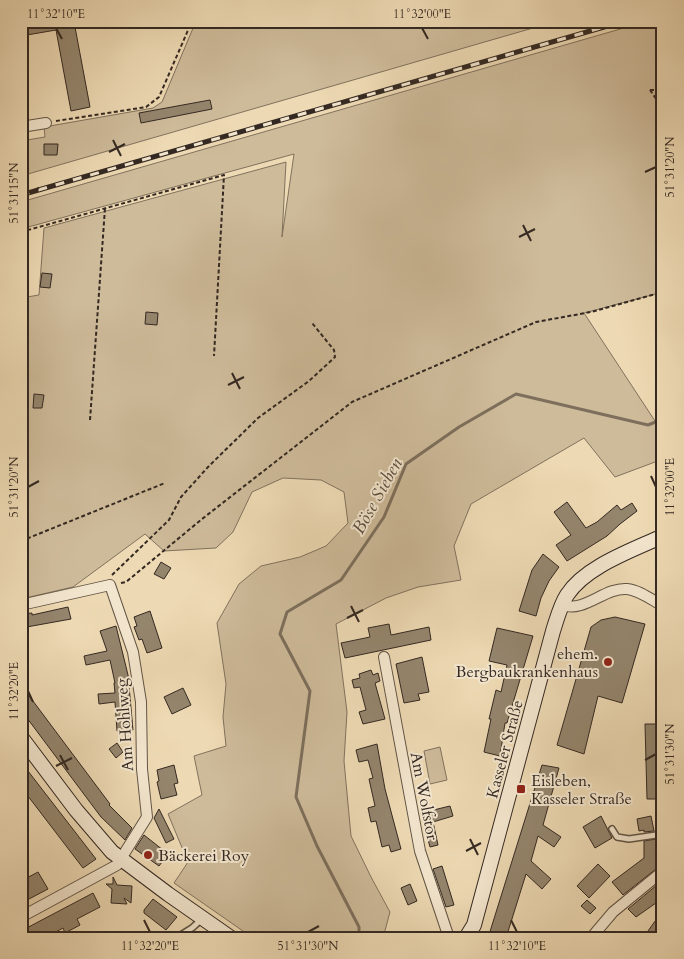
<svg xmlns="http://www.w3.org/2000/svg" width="684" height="959" font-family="Cardo,serif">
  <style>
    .green { fill: #cebb9a; stroke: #81725e }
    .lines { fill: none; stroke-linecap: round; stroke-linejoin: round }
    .stream { stroke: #7d6f5c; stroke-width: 3 }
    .building { fill: #94856d; stroke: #342922 }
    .lane-casing { stroke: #625546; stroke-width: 8 }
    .street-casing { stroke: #625546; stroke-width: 12 }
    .secondary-casing { stroke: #342922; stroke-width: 16 }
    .path { stroke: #342922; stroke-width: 2; stroke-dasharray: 4 2.5; stroke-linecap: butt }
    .lane { stroke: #f3e6ce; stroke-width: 5 }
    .street { stroke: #f3e6ce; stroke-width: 10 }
    .secondary { stroke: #f3e6ce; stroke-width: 14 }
    .rail-casing { stroke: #342922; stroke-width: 5 }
    .rail { stroke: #f3e6ce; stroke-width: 3; stroke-dasharray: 9; stroke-linecap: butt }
    .ticks { fill: none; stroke: #342922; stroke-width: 2 }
    .poi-dot { fill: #8f2418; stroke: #f3e6ce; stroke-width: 2 }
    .labels { text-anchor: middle; stroke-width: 4; stroke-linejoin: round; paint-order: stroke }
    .poi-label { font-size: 16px; fill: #342922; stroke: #f3e6ce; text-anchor: start }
    .street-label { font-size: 16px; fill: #342922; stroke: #f3e6ce }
    .water-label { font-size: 18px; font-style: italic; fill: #594c3f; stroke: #f3e6ce }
    .neatline { fill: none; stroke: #342922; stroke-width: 2 }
    .ticks-label { font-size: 12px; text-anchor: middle; fill: #342922 }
  </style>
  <rect width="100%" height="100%" fill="#edd9b3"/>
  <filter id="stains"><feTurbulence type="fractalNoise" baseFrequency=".004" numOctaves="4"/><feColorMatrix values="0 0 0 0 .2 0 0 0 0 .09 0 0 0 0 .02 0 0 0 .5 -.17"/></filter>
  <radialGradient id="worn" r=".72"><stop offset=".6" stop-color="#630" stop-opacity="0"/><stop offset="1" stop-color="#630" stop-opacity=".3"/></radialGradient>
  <g class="green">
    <polygon points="196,21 548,21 533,28 21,176 21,141 45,137 44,127 153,108 162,102"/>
    <polygon points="648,21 663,21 663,292 584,313 655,421 663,418 663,459 615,477 584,438 471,504 454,546 461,580 418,587 386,598 336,624 347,712 344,761 351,836 371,877 390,912 383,938 253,938 174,883 188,862 168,814 202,795 194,756 226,746 223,717 226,684 217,623 239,584 261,566 300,557 326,546 348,523 344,492 321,480 283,478 252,492 233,532 216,548 164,551 145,534 73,587 21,599 21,298 39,295 44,228 286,162 282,237 294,154 21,229 21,202"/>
    <polygon points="440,747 447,780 430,784 424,751"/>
  </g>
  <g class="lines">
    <polyline class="stream" points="359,938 359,927 317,846 296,797 310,691 280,634 287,612 341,580 384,517 406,464 459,427 516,394 648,425 663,419"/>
  </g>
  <g class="building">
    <polygon points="21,21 39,21 39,25 55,21 81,21 81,27 75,27 90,107 71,111 56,30 21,36"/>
    <polygon points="210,100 212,109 141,123 139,113"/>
    <polygon points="44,144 58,144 57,155 44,155"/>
    <polygon points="42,273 52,274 50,288 40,287"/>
    <polygon points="146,312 158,313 157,325 145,324"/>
    <polygon points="34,394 44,395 42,408 33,408"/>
    <polygon points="567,502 586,528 597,522 617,505 621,510 632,503 637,511 620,524 607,536 567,561 556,545 571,535 554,512"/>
    <polygon points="543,554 559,567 549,581 541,598 536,616 519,611 532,570"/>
    <polygon points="161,562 171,568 164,579 154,574"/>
    <polygon points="68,607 71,619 21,628 21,614 32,613 32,615"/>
    <polygon points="150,611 162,648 147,653 142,639 139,640 134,627 137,626 134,617"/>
    <polygon points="615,617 645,624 622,703 598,696 584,754 557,745 591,627 601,620"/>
    <polygon points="389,624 391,635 429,627 431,640 345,658 341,643 370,637 368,628"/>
    <polygon points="116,626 128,675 133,730 117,731 115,702 99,704 98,694 115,693 114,683 115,683 110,660 86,665 84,656 107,651 100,631"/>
    <polygon points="497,628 533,636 507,723 505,723 500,756 484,752 491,719 489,719 496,690 501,692 507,665 489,661"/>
    <polygon points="422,657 429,692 418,694 420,700 404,703 396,664"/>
    <polygon points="371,670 373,675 378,673 380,681 375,683 385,719 363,724 359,712 366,710 360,687 354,688 352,680 360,678 359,674"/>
    <polygon points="21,685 110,804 109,805 132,828 125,840 101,817 21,710"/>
    <polygon points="183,688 191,705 172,714 164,697"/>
    <polygon points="645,724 662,724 663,799 647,799"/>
    <polygon points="117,743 123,752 116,758 109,749"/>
    <polygon points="377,744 385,789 401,849 391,852 389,845 382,847 376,821 371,822 368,808 375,806 369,779 373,778 368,760 359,762 356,750"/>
    <polygon points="21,762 96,859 83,868 21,787"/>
    <polygon points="174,765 178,783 174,784 177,795 161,799 157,782 159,781 157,770"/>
    <polygon points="542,765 559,768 543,825 561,837 554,847 538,836 531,861 551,879 542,889 526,874 506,938 488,938"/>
    <polygon points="450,806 453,816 433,822 438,845 430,847 421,813"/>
    <polygon points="159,809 174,839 166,843 154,818"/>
    <polygon points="601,816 612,838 595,848 583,827"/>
    <polygon points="651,816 654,831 644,832 644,830 639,831 637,819"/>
    <polygon points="144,835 168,854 159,866 135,849"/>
    <polygon points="656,839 656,841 660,841 661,865 623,895 612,882 644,858 644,841"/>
    <polygon points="598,864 610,876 589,898 577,886"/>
    <polygon points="442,866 454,905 446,907 433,869"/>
    <polygon points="38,872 48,889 29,899 21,885 21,881"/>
    <polygon points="113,877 117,885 132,886 131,903 124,898 127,904 111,903 112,889 106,884 113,884"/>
    <polygon points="663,880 663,898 636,917 628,909"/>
    <polygon points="410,884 417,901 408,905 401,888"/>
    <polygon points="93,893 100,907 77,919 80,925 65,933 63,928 45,938 21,938 21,931"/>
    <polygon points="153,899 177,917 166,930 144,913 144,910"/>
    <polygon points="587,900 596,908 590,914 581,906"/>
    <polygon points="663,910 663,930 658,938 643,938"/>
  </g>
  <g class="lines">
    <g class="lane-casing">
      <g id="lane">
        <polyline points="612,829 617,837 629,839 663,834"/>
        <polyline points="176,938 192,928 202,919"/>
      </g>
    </g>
    <g class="street-casing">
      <g id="street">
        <polyline points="21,127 46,123"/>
        <polyline points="21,605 110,585 133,652 141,702 142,769 147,817 117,865 21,917"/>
        <path d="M563 605C584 613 605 587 627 589 639 590 652 600 663 606"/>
        <polyline points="384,657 420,851 449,938"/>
        <polyline points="591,938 613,912 663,871"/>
      </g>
    </g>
    <g class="secondary-casing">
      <g id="secondary">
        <polyline points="21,737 76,810 112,852 168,894 231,938"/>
        <path d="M466 938 474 925 553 631C557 619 560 606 567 595 586 566 633 550 663 536"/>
      </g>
    </g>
    <g class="path">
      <polyline points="650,90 659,103 658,118 663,124"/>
      <polyline points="650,90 663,90"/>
      <polyline points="56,121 146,107 159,97 192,21"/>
      <polyline points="21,232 224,175 214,356"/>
      <polyline points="90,420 105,208"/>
      <polyline points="21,541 165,483"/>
      <polyline points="112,575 169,520 181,497 208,467 258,418 309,381 335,357 334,350 312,323"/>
      <polyline points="121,583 126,582 202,519 352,402 536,322 591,312 663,292"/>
    </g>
    <use href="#lane" class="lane"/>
    <use href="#street" class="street"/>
    <use href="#secondary" class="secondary"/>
    <g class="rail-casing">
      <polyline id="rail" points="21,195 625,21"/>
    </g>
    <use href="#rail" class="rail"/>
  </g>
  <path class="ticks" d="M56 28 62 39M422 28 428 39M113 140 121 156M109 152 125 144M645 172 656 167M28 193 39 188M523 225 531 241M519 237 535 229M232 373 240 389M228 385 244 377M651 476 656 487M28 487 39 481M351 606 359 622M347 618 363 610M28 691 33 702M60 755 68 770M645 760 656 754M56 766 72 758M470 839 478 855M466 851 481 843M144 920 150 932M511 920 517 932M308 932 319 926"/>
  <g class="poi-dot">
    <circle cx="608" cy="662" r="5"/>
    <rect x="516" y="784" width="10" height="10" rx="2.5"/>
    <circle cx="148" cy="855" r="5"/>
  </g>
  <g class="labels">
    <g class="poi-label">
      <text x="598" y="659" text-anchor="end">ehem.<tspan x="598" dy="18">Bergbaukrankenhaus</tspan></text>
      <text x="531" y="786">Eisleben,<tspan x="531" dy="18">Kasseler Straße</tspan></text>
      <text x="158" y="861">Bäckerei Roy</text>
    </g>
    <g class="street-label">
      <text transform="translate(124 725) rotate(-94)" y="6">Am Hohlweg</text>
      <text transform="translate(504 749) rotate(-75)" y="6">Kasseler Straße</text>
      <text transform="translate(425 796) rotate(79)" y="6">Am Wolfstor</text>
    </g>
    <g class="water-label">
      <text transform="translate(377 496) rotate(-61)" y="6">Böse Sieben</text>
    </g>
  </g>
  <rect width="684" height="959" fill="none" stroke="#edd9b3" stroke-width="55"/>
  <rect x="28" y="28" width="628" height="904" class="neatline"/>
  <g class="ticks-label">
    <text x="56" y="18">11°32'10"E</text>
    <text x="422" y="18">11°32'00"E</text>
    <text transform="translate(670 167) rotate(-90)" y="4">51°31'20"N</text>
    <text transform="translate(14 193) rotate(-90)" y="4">51°31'15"N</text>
    <text transform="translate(670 487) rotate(-90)" y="4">11°32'00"E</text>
    <text transform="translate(14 487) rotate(-90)" y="4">51°31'20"N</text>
    <text transform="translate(14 691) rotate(-90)" y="4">11°32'20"E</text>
    <text transform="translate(670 754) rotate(-90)" y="4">51°31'30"N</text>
    <text x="150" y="950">11°32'20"E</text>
    <text x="308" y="950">51°31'30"N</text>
    <text x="517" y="950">11°32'10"E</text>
  </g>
  <rect width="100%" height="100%" filter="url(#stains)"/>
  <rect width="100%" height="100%" fill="url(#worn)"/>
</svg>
